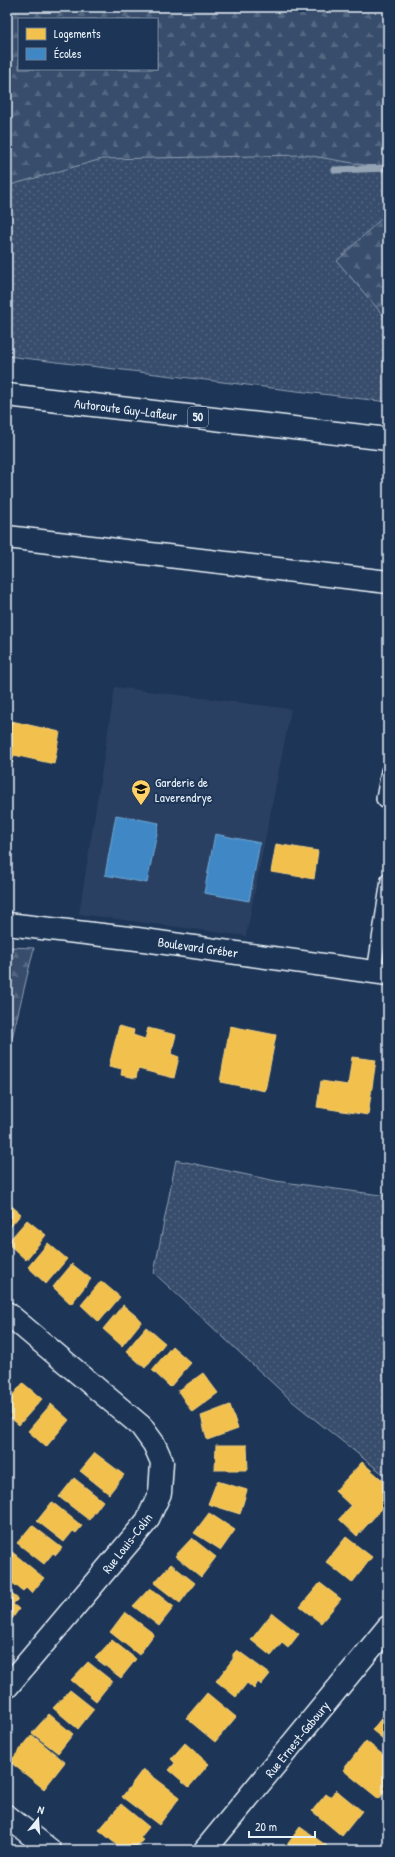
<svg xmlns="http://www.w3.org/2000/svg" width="395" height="1857" font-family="'Patrick Hand',sans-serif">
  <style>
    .built { fill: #2a4162 }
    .grass { fill: url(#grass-dots); stroke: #909fb2; fill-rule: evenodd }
    .forest { fill: url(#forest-firs); stroke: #909fb2; fill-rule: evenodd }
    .homes { fill: #f2c14e; stroke: #efcf81 }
    .schools { fill: #3f88c5; stroke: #72a8d4 }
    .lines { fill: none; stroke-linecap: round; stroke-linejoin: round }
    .stream { stroke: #95a4b5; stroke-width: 7 }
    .service-casing { stroke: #e8f1f8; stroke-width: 16 }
    .minor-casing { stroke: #e8f1f8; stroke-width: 25 }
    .tertiary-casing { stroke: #e8f1f8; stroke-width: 25 }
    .motorway-casing { stroke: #e8f1f8; stroke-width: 25 }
    .service { stroke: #1d3557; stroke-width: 13 }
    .minor { stroke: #1d3557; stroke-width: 22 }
    .tertiary { stroke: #1d3557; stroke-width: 22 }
    .motorway { stroke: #1d3557; stroke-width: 22 }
    .labels { text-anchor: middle; stroke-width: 4; stroke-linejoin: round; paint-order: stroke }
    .shield { fill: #1d3557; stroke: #abb9c8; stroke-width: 1 }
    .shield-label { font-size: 12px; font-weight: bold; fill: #e8f1f8 }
    .street-label { font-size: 13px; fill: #e8f1f8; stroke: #1d3557 }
    .poi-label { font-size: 13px; fill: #e8f1f8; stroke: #1d3557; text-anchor: start }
  </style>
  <defs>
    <pattern id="grass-dots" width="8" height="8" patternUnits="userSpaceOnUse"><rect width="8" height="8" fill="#374d6c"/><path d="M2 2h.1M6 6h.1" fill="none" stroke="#546782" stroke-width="1.8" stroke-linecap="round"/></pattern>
    <pattern id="forest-firs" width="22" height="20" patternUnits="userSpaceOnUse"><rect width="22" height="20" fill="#374d6c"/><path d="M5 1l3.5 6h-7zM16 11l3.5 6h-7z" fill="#546782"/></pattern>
  </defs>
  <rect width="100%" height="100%" fill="#1d3557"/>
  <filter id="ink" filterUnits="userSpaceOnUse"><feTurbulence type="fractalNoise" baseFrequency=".025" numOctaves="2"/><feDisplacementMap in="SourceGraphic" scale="8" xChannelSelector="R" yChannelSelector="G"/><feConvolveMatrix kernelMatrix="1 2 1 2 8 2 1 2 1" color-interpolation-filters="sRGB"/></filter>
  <g filter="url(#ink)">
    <polygon class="built" points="115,687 291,709 246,936 79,914"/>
    <g class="grass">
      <path d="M7 7H388V402L7 356ZM19 19H157V69H19Z"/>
      <polygon points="176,1160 276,1181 388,1196 388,1478 293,1402 154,1273"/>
    </g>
    <g class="forest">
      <path d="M7 7H388V169L306 155 102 159 7 186ZM19 19H157V69H19Z"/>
      <polygon points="388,212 388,321 337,261"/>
      <polygon points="7,947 34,948 12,1038 7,1043"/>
    </g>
    <g class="homes">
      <polygon points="7,720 60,732 54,764 14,755 12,763 7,762"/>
      <polygon points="276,844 318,851 314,879 271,872"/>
      <polygon points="119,1026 134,1030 133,1035 145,1039 148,1028 176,1035 171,1054 179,1057 174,1078 138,1069 136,1078 121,1075 122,1069 109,1066"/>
      <polygon points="230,1026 276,1035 265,1091 220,1082"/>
      <polygon points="352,1057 376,1060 368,1115 317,1107 321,1081 348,1085"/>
      <polygon points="7,1202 21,1214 7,1231"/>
      <polygon points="27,1220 46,1235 26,1260 7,1243"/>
      <polygon points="48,1243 67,1259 46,1284 28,1267"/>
      <polygon points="72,1264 91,1279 71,1304 53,1287"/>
      <polygon points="101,1281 120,1297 99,1322 81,1305"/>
      <polygon points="123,1305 142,1321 122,1346 103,1329"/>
      <polygon points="146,1327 165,1343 145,1368 126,1351"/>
      <polygon points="172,1346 191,1363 170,1387 152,1370"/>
      <polygon points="203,1373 218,1393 192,1412 178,1391"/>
      <polygon points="7,1374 14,1380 7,1388"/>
      <polygon points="23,1383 42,1399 19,1425 7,1415 7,1402"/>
      <polygon points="51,1404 69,1420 46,1447 28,1431"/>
      <polygon points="230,1405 238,1429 207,1440 201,1416"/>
      <polygon points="216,1445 247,1445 248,1470 215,1470"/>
      <polygon points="95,1453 124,1475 109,1494 80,1471"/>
      <polygon points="362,1462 388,1485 388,1502 357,1536 339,1519 351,1506 335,1491"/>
      <polygon points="74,1478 103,1501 89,1520 59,1497"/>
      <polygon points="217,1481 247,1490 240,1514 208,1504"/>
      <polygon points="52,1502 82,1526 76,1533 73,1531 64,1542 37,1521"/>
      <polygon points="209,1513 235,1530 221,1550 194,1533"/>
      <polygon points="32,1525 62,1548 56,1555 53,1553 44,1564 17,1543"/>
      <polygon points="346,1537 372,1557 352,1583 326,1562"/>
      <polygon points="192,1538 216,1557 201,1577 175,1556"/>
      <polygon points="11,1551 44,1578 32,1593 26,1588 23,1591 7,1579 7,1556"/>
      <polygon points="171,1564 195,1583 180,1603 154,1583"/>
      <polygon points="320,1583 341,1599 321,1623 300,1607"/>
      <polygon points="150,1588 174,1607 159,1626 133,1606"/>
      <polygon points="7,1590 18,1599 13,1604 19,1609 12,1619 7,1615"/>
      <polygon points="125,1612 154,1634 139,1655 110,1632"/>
      <polygon points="272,1613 299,1634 288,1648 282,1643 271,1656 251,1640"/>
      <polygon points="112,1640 136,1659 121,1678 95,1658"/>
      <polygon points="237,1650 270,1674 261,1685 258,1682 254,1689 247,1683 236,1697 216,1681 233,1659 233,1654"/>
      <polygon points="88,1662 112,1681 96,1701 71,1680"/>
      <polygon points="70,1690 94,1709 78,1729 53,1708"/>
      <polygon points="207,1693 236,1717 215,1742 186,1718"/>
      <polygon points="388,1710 388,1743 372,1730"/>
      <polygon points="49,1714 73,1734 58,1753 32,1733"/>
      <polygon points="32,1735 65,1762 44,1789 10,1762"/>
      <polygon points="366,1741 388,1759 388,1788 379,1799 343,1770"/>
      <polygon points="185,1743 209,1764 189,1787 169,1770 175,1763 171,1759"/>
      <polygon points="143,1769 180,1797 159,1825 122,1797"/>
      <polygon points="336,1790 362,1811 342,1836 312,1811 326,1794 330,1797"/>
      <polygon points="121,1804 149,1827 140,1838 143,1840 134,1850 123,1850 99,1830"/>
      <polygon points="300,1827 327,1846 324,1850 284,1849"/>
    </g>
    <g class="schools">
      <polygon points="116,815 159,823 147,883 105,875"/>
      <polygon points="215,834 260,843 249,901 204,893"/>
    </g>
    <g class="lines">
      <polyline class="stream" points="335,170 388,168"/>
      <g class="service-casing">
        <g id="service">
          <polyline points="388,771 383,799 388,804"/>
          <polyline points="374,972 388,880"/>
        </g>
      </g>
      <g class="minor-casing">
        <g id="minor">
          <polyline points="7,1313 141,1426 154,1444 162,1462 160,1493 147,1521 7,1687"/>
          <polyline points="7,1816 50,1850"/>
          <polyline points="205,1850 388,1627"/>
        </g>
      </g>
      <g class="tertiary-casing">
        <polyline id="tertiary" points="7,924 137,939 388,974"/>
      </g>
      <g class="motorway-casing">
        <g id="motorway">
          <polyline points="7,395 388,439"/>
          <polyline points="7,537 388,582"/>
        </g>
      </g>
      <use href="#service" class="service"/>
      <use href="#minor" class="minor"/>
      <use href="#tertiary" class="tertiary"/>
      <use href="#motorway" class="motorway"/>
    </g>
  </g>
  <defs>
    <g id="school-pin" transform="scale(1)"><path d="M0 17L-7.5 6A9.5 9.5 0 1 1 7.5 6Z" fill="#ffd166" stroke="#1d3557"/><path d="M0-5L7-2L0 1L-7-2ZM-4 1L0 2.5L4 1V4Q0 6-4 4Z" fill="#111"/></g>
  </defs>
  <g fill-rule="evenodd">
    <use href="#school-pin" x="141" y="789"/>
  </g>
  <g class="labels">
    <rect class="shield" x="188" y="407" width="20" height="20" rx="3"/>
    <g class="shield-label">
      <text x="198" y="421">50</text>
    </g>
    <g class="street-label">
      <text transform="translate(126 409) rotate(7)" y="5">Autoroute Guy-Lafleur</text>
      <text transform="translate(198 947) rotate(8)" y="5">Boulevard Gréber</text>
      <text transform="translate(127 1543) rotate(-52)" y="5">Rue Louis-Colin</text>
      <text transform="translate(297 1739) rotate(-51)" y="5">Rue Ernest-Gaboury</text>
    </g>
    <g class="poi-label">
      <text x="155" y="787">Garderie de<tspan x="155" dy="15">Laverendrye</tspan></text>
    </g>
  </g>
  <rect width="395" height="1857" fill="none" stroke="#1d3557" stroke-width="24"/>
  <rect x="12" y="12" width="371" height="1833" fill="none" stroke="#e8f1f8" stroke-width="1.5" filter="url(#ink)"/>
  <rect x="18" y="18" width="140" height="52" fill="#1d3557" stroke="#6e8097"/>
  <rect x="26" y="28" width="20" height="12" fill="#f2c14e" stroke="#6e8097"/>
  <text x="54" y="38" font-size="12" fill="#e8f1f8">Logements</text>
  <rect x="26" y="48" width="20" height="12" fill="#3f88c5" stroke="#6e8097"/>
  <text x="54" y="58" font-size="12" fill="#e8f1f8">Écoles</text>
  <g transform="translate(38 1819) rotate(17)" stroke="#1d3557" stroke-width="3" paint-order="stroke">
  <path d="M0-3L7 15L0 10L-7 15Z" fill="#e8f1f8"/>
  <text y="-6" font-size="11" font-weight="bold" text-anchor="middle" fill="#e8f1f8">N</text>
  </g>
  <path d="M249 1831v6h66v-6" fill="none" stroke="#e8f1f8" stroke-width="2"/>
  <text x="255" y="1831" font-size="12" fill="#e8f1f8" stroke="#1d3557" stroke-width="3" paint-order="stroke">20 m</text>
</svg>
